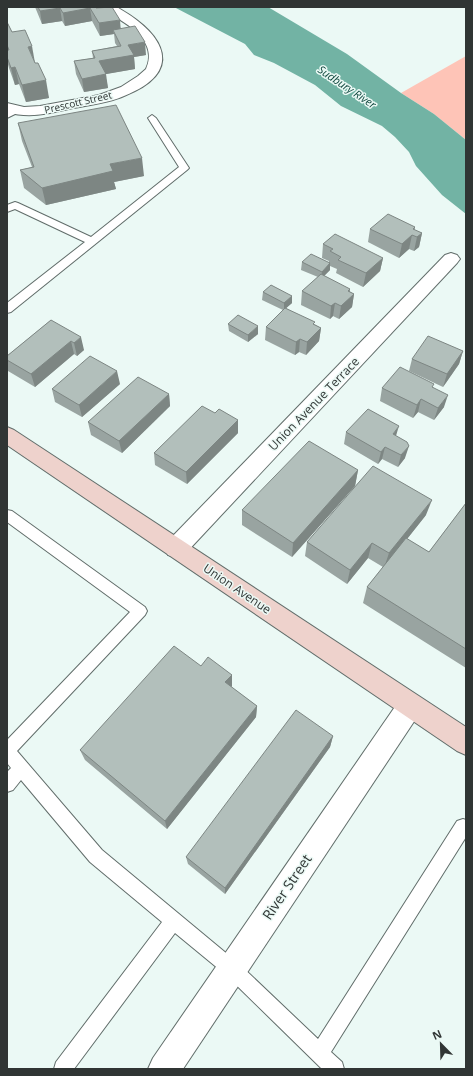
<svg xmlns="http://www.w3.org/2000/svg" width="473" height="1076" font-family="'Open Sans',sans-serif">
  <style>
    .green { fill: #fec4b7 }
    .water { fill: #72b3a4 }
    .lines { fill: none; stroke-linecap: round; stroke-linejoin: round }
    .lane-casing { stroke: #616d6a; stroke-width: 2 }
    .street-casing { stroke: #616d6a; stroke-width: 2 }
    .secondary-casing { stroke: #616d6a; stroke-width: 2 }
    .lane { fill: #fff; fill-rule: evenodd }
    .street { fill: #fff; fill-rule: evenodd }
    .secondary { fill: #eed2cc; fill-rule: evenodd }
    .wall { fill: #99a4a1 }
    .shaded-wall { fill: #7d8683 }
    .building { fill: #b2bfbb; stroke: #7d8683 }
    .labels { text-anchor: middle; stroke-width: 3; stroke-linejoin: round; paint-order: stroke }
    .far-street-label { font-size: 10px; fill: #303534; stroke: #ebf9f5 }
    .far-water-label { font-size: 11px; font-style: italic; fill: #0e473d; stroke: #ebf9f5 }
    .street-label { font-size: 12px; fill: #303534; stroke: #ebf9f5 }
    .near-street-label { font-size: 14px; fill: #303534; stroke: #ebf9f5 }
  </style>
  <rect width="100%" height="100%" fill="#ebf9f5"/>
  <polygon class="green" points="466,56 466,140 434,114 401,93"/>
  <polygon class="water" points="174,7 268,7 347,54 401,93 434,114 466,140 466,214 442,195 416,166 409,152 395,137 382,126 341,106 315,85 274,63 254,55 245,44"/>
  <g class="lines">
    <g class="lane-casing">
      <g id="lane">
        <polygon points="16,107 20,110 19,112 7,118 7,112"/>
        <polygon points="152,115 156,118 189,168 187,170 11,312 7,313 7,303 85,242 15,209 7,212 7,205 15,202 18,203 91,237 179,167 148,118"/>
        <polygon points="7,510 12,511 145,607 147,611 145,615 17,751 102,850 238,963 318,1039 457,821 463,819 466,820 466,837 331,1052 342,1062 344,1069 322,1069 226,975 175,933 74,1069 54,1069 56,1062 162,922 90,862 21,780 13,790 7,792 7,772 11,768 7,763 7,740 130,612 7,522"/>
      </g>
    </g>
    <g class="street-casing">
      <g id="street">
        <path d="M101 7H117L120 9C165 35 185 72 124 96 108 103 90 105 73 108 51 113 30 119 7 112V103L24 107 40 106 99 95 121 87 138 76 146 69C160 40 123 21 103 10Z"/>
        <polygon points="451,253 457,255 460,259 457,263 184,555 176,557 168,555 165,548 168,541 445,255"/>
        <polygon points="410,694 419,698 422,706 419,714 183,1069 148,1069 153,1058 401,698"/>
      </g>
    </g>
    <g class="secondary-casing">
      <polygon id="secondary" points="7,427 14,430 466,727 466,755 457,751 7,445"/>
    </g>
    <use href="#lane" class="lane"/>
    <use href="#street" class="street"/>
    <use href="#secondary" class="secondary"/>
  </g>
  <g class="wall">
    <polygon points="35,7 95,7 121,28 146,55 134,57 135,69 105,74 108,88 84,92 76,74 74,61 93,58 92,51 117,46 115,43 114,34 100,36 92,21 65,26 62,21 42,24"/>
    <polygon points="7,22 12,32 35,63 49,98 26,102 19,84 15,85 9,68 7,61"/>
    <polygon points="18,123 144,176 114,182 116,189 46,205 24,188 20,170 32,167 22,141"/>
    <polygon points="415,227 414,230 422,233 419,247 414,251 409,249 399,258 368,242 370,229"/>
    <polygon points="323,244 383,258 380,271 363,287 336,273 337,269 330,266 330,270 324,276 354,294 352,307 339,319 333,316 330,319 301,305 302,291 318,277 301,270 302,262 329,262 329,261 322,258"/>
    <polygon points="263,292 292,296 292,303 286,308 321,328 319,341 306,355 299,352 295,355 265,340 266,327 283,310 262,300"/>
    <polygon points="51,320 84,350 77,356 74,354 35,387 8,371 7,366 7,356"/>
    <polygon points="228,324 258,334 248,342 229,331"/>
    <polygon points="463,351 459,364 443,387 409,371 412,359"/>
    <polygon points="120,384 82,417 55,402 52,389"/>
    <polygon points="433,387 444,407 434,420 418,412 413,418 380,401 382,388"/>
    <polygon points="169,394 170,406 122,453 91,435 88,422"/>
    <polygon points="238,420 238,433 187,484 155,465 154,453"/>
    <polygon points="346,432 396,436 405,458 398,467 382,459 378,464 344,444"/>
    <polygon points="358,470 355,486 292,557 242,525 242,510"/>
    <polygon points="466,503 466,668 363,603 367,587 383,567 368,558 347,584 305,556 307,542 426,515 407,539 429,552"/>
    <polygon points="201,666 232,686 231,687 257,706 256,717 167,829 85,760 80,750"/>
    <polygon points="333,736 330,747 225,894 188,864 186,857"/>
  </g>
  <g class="shaded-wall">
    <polygon points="60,8 62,21 42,24 40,11"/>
    <polygon points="90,8 92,21 65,26 63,13"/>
    <polygon points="120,20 121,33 113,30 114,34 100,36 99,23"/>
    <polygon points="145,42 146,55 134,57 135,69 101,75 99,61 128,45"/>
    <polygon points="32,46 35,63 28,47"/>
    <polygon points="15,67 19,84 15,85 11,68"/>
    <polygon points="106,74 108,88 84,92 82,79"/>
    <polygon points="46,80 49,98 26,102 22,85"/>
    <polygon points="142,158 144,176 114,182 116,189 46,205 42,188 110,164"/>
    <polygon points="415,227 413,236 412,235 409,249 399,258 402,244 413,229"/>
    <polygon points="422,233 419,247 414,251 417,237"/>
    <polygon points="383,258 380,271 363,287 366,273"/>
    <polygon points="330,263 330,270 321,279 322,272"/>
    <polygon points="350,289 349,299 354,294 352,307 339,319 341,306 348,291"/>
    <polygon points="292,296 292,303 284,310 284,303"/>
    <polygon points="335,303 333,316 330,319 331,306"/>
    <polygon points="258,326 258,334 248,342 248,335"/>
    <polygon points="321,328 319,341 306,355 307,342"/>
    <polygon points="81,337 84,350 77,356 74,343"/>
    <polygon points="300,339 299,352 295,355 296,342"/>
    <polygon points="71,341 74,354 35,387 31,374"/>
    <polygon points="463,351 459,364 443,387 447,374"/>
    <polygon points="117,371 120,384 82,417 79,405"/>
    <polygon points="169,394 170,406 122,453 119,441"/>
    <polygon points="448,395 444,407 434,420 438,408"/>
    <polygon points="421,399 418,412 413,418 417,405"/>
    <polygon points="238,420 238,433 187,484 186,472"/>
    <polygon points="399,426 395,439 393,434"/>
    <polygon points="409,446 405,458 398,467 401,455"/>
    <polygon points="385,447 382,459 378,464 381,452"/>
    <polygon points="358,470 355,486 292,557 293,543"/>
    <polygon points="432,500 426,515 384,568 389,553"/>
    <polygon points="372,543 368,558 347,584 350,570"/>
    <polygon points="232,675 232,686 225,694 225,682"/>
    <polygon points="257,706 256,717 167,829 165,821"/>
    <polygon points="333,736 330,747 225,894 225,888"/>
  </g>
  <g class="building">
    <polygon points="38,7 95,7 96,8 112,7 120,20 99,23 90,8 63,13 60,8 40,11"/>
    <polygon points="7,22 12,32 25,30 32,46 28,47 35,63 38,63 46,80 22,85 15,67 11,68 7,57 7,50 9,50 7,45"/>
    <polygon points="135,26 145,42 128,45 134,55 99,61 106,74 82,79 74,61 95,58 92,51 121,46 113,30"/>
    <polygon points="116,105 142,158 110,164 113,171 42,188 20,170 34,167 18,123"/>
    <polygon points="388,214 415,227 413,229 422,233 417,237 412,235 402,244 370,229"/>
    <polygon points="335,234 383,258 366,273 338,260 341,257 330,251 333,249 323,244"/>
    <polygon points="311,254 330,263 322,272 302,262"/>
    <polygon points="321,274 350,289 348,291 354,294 341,306 335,303 331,306 302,291"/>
    <polygon points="271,285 292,296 284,303 263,292"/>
    <polygon points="285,308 315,322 313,324 321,328 307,342 300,339 296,342 266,327"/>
    <polygon points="238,315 258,326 248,335 228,324"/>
    <polygon points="51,320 81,337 74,343 71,341 31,374 7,360 7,356"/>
    <polygon points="428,336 463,351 447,374 412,359"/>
    <polygon points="90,356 117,371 79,405 52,389"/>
    <polygon points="400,367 434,384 432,387 448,395 438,408 421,399 417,405 382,388"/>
    <polygon points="138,377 169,394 119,441 88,422"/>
    <polygon points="202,406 215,413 219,409 238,420 186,472 154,453"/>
    <polygon points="368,409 399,426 393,434 407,442 409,446 401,455 385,447 381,452 346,432"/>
    <polygon points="309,441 358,470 293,543 242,510"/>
    <polygon points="373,466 432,500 389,553 372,543 350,570 307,542"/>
    <polygon points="466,503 466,649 367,587 406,538 429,552"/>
    <polygon points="174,646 201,666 208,657 232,675 225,682 257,706 165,821 80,750"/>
    <polygon points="296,710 333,736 225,888 186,857"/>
  </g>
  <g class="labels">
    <g class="far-street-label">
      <text transform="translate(78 102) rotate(-13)" y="4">Prescott Street</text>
    </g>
    <g class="far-water-label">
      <text transform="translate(347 87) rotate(34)" y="4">Sudbury River</text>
    </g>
    <g class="street-label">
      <text transform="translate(314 404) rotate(-46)" y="4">Union Avenue Terrace</text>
      <text transform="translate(237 589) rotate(34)" y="4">Union Avenue</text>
    </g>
    <g class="near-street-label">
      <text transform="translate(287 887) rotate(-56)" y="5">River Street</text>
    </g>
  </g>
  <rect width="473" height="1076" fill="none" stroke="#303534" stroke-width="16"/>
  <g transform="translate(441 1044) rotate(337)" stroke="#ebf9f5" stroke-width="3" paint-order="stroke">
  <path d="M0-3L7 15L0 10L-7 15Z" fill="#303534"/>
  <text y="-6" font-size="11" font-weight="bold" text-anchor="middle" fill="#303534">N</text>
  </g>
</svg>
